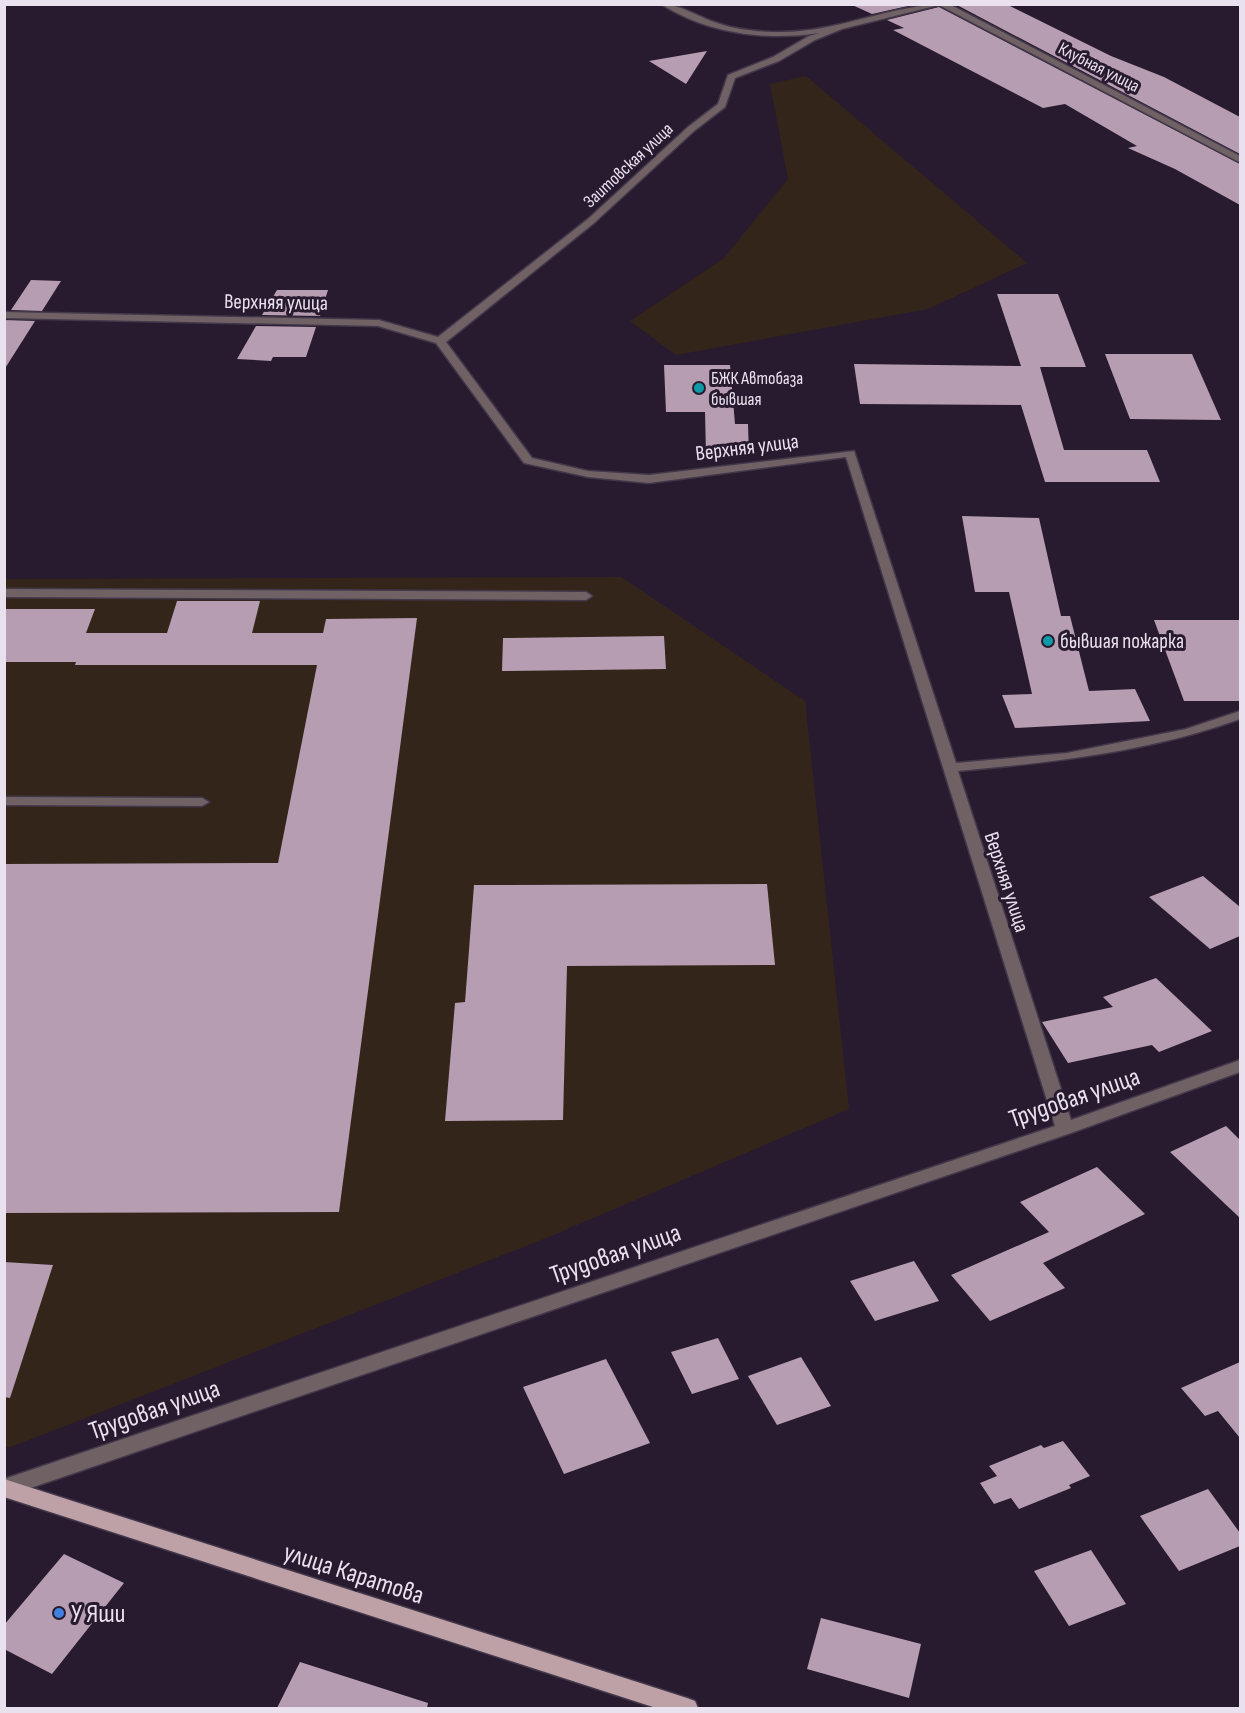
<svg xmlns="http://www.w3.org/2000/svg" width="1245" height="1713" font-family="'Sofia Sans Condensed',sans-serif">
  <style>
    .industrial { fill: #34251a }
    .building { fill: #b69db1 }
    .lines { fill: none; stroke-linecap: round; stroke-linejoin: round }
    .minor-casing { stroke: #43374a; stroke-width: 3 }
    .major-casing { stroke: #43374a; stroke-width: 3 }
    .minor { fill: #6f6164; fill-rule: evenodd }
    .major { fill: #bda1a7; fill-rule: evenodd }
    .culture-dot { fill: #0f9aa8; stroke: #281b2f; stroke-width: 2 }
    .shop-dot { fill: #3f7fe0; stroke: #281b2f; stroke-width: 2 }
    .labels { text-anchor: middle; stroke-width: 6; stroke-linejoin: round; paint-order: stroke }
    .far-street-label { font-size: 18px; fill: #e9e1ee; stroke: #281b2f }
    .far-poi-label { font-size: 18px; fill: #e9e1ee; stroke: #281b2f; text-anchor: start }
    .street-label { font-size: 21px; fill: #e9e1ee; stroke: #281b2f }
    .poi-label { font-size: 21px; fill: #e9e1ee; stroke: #281b2f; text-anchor: start }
    .near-street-label { font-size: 26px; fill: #e9e1ee; stroke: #281b2f }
    .near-poi-label { font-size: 26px; fill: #e9e1ee; stroke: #281b2f; text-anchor: start }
  </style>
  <rect width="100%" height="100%" fill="#281b2f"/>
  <g class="industrial">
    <polygon points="806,76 1027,263 928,309 676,355 630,321 724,258 788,179 770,84"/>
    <polygon points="621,577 805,701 849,1109 544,1239 11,1447 5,1447 4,579"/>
  </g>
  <g class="building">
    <polygon points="850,4 917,4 872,14"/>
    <polygon points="955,4 1006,4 1111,56 1164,77 1240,117 1240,154"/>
    <polygon points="939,7 1240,164 1240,205 1175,169 1128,148 1137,146 1065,104 1043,108 893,30 904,28 887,20"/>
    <polygon points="707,51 686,84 649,61"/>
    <polygon points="31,280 61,281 42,311 11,310"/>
    <polygon points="277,290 328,290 320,316 262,315"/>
    <polygon points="997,294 1058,294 1086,367 1040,367 1064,450 1147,450 1160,482 1045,482 1021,405 860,404 854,364 1021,366"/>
    <polygon points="4,320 35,321 4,370"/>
    <polygon points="256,326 316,327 306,357 273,357 271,361 237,359"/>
    <polygon points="1105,354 1192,354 1221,420 1130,419"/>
    <polygon points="664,365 730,365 735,424 748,424 749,455 706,455 705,412 666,412"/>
    <polygon points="962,516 1039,518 1061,616 1070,616 1089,691 1135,689 1150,721 1015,728 1002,695 1032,694 1009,592 975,592"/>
    <polygon points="177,601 260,601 252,633 323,633 326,619 417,618 339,1212 4,1213 4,864 278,863 317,665 75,665 76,662 4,662 4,609 95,609 86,633 167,633"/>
    <polygon points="1154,620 1240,620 1240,701 1184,701"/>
    <polygon points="664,636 666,669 502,671 503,638"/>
    <polygon points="1203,876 1240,907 1240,936 1210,949 1149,897"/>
    <polygon points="767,884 775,965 567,966 563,1120 445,1121 455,1003 465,1002 474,885"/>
    <polygon points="1156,978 1212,1031 1159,1052 1152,1045 1068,1063 1042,1022 1113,1007 1103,997"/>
    <polygon points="1226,1126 1240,1140 1240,1218 1170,1152"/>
    <polygon points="1097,1167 1145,1214 1043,1263 1065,1288 990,1321 951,1275 1049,1232 1020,1202"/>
    <polygon points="914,1261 939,1301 875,1321 850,1281"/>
    <polygon points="4,1262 53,1265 10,1398 4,1397"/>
    <polygon points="718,1338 739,1379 692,1394 671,1352"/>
    <polygon points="801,1357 831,1406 777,1425 748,1376"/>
    <polygon points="606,1359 650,1443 564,1474 523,1387"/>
    <polygon points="1240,1362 1240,1438 1218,1411 1205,1416 1181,1388"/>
    <polygon points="1063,1441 1090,1476 1069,1485 1071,1488 1019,1509 1011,1498 994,1504 980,1483 997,1476 989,1466 1041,1445 1044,1448"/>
    <polygon points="1208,1489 1240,1533 1240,1546 1179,1571 1140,1516"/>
    <polygon points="1091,1550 1126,1604 1069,1626 1034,1571"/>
    <polygon points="64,1554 124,1583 52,1674 4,1649 4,1625"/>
    <polygon points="821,1618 921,1644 909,1698 807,1669"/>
    <polygon points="300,1662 428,1703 427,1708 277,1708"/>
  </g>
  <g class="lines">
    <g class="minor-casing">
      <g id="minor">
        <path d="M661 4C680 4 698 17 717 23 737 30 759 32 781 32 839 32 892 4 949 4L1240 156V162L1237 161 939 5 842 29 815 40 779 61 735 78 725 107 694 131 594 223 446 342 532 458 588 471 649 475 854 451 956 763 1067 753 1186 729 1240 711V719C1149 752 1054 762 958 771L1071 1120 1240 1060V1072L1071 1133 4 1497V1479L1055 1126 846 457 649 483 588 477 524 463 436 343 378 326 4 318V312L379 320 438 337 588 219 688 127 718 104 728 75 773 57 809 36 820 33C766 41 708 34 661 4Z"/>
        <polygon points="4,589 586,592 592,596 586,600 4,597"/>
        <polygon points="4,797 202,798 209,802 202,806 4,805"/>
      </g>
    </g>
    <g class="major-casing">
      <polygon id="major" points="4,1479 687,1698 695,1701 698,1708 656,1708 4,1497"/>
    </g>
    <use href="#minor" class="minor"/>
    <use href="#major" class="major"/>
  </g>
  <g class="culture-dot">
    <circle cx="699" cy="388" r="6"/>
    <circle cx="1048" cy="641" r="6"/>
  </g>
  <circle class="shop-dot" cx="59" cy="1613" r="6"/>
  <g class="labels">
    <g class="far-street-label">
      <text transform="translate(1099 67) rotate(27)" y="6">Клубная улица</text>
      <text transform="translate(628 165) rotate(-43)" y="6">Заитовская улица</text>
    </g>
    <g class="far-poi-label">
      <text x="711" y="384">БЖК Автобаза<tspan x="711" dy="21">бывшая</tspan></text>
    </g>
    <g class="street-label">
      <text transform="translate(276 302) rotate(1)" y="7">Верхняя улица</text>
      <text transform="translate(747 447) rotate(-7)" y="7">Верхняя улица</text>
      <text transform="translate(1007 882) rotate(72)" y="7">Верхняя улица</text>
    </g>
    <g class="poi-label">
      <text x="1060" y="648">бывшая пожарка</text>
    </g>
    <g class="near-street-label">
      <text transform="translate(1074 1097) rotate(-19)" y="9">Трудовая улица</text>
      <text transform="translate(615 1253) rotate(-19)" y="9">Трудовая улица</text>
      <text transform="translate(154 1409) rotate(-19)" y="9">Трудовая улица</text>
      <text transform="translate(354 1573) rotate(18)" y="9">улица Каратова</text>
    </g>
    <g class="near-poi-label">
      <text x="71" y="1622">У Яши</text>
    </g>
  </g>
  <rect width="1245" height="1713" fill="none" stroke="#e9e1ee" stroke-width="12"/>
</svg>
